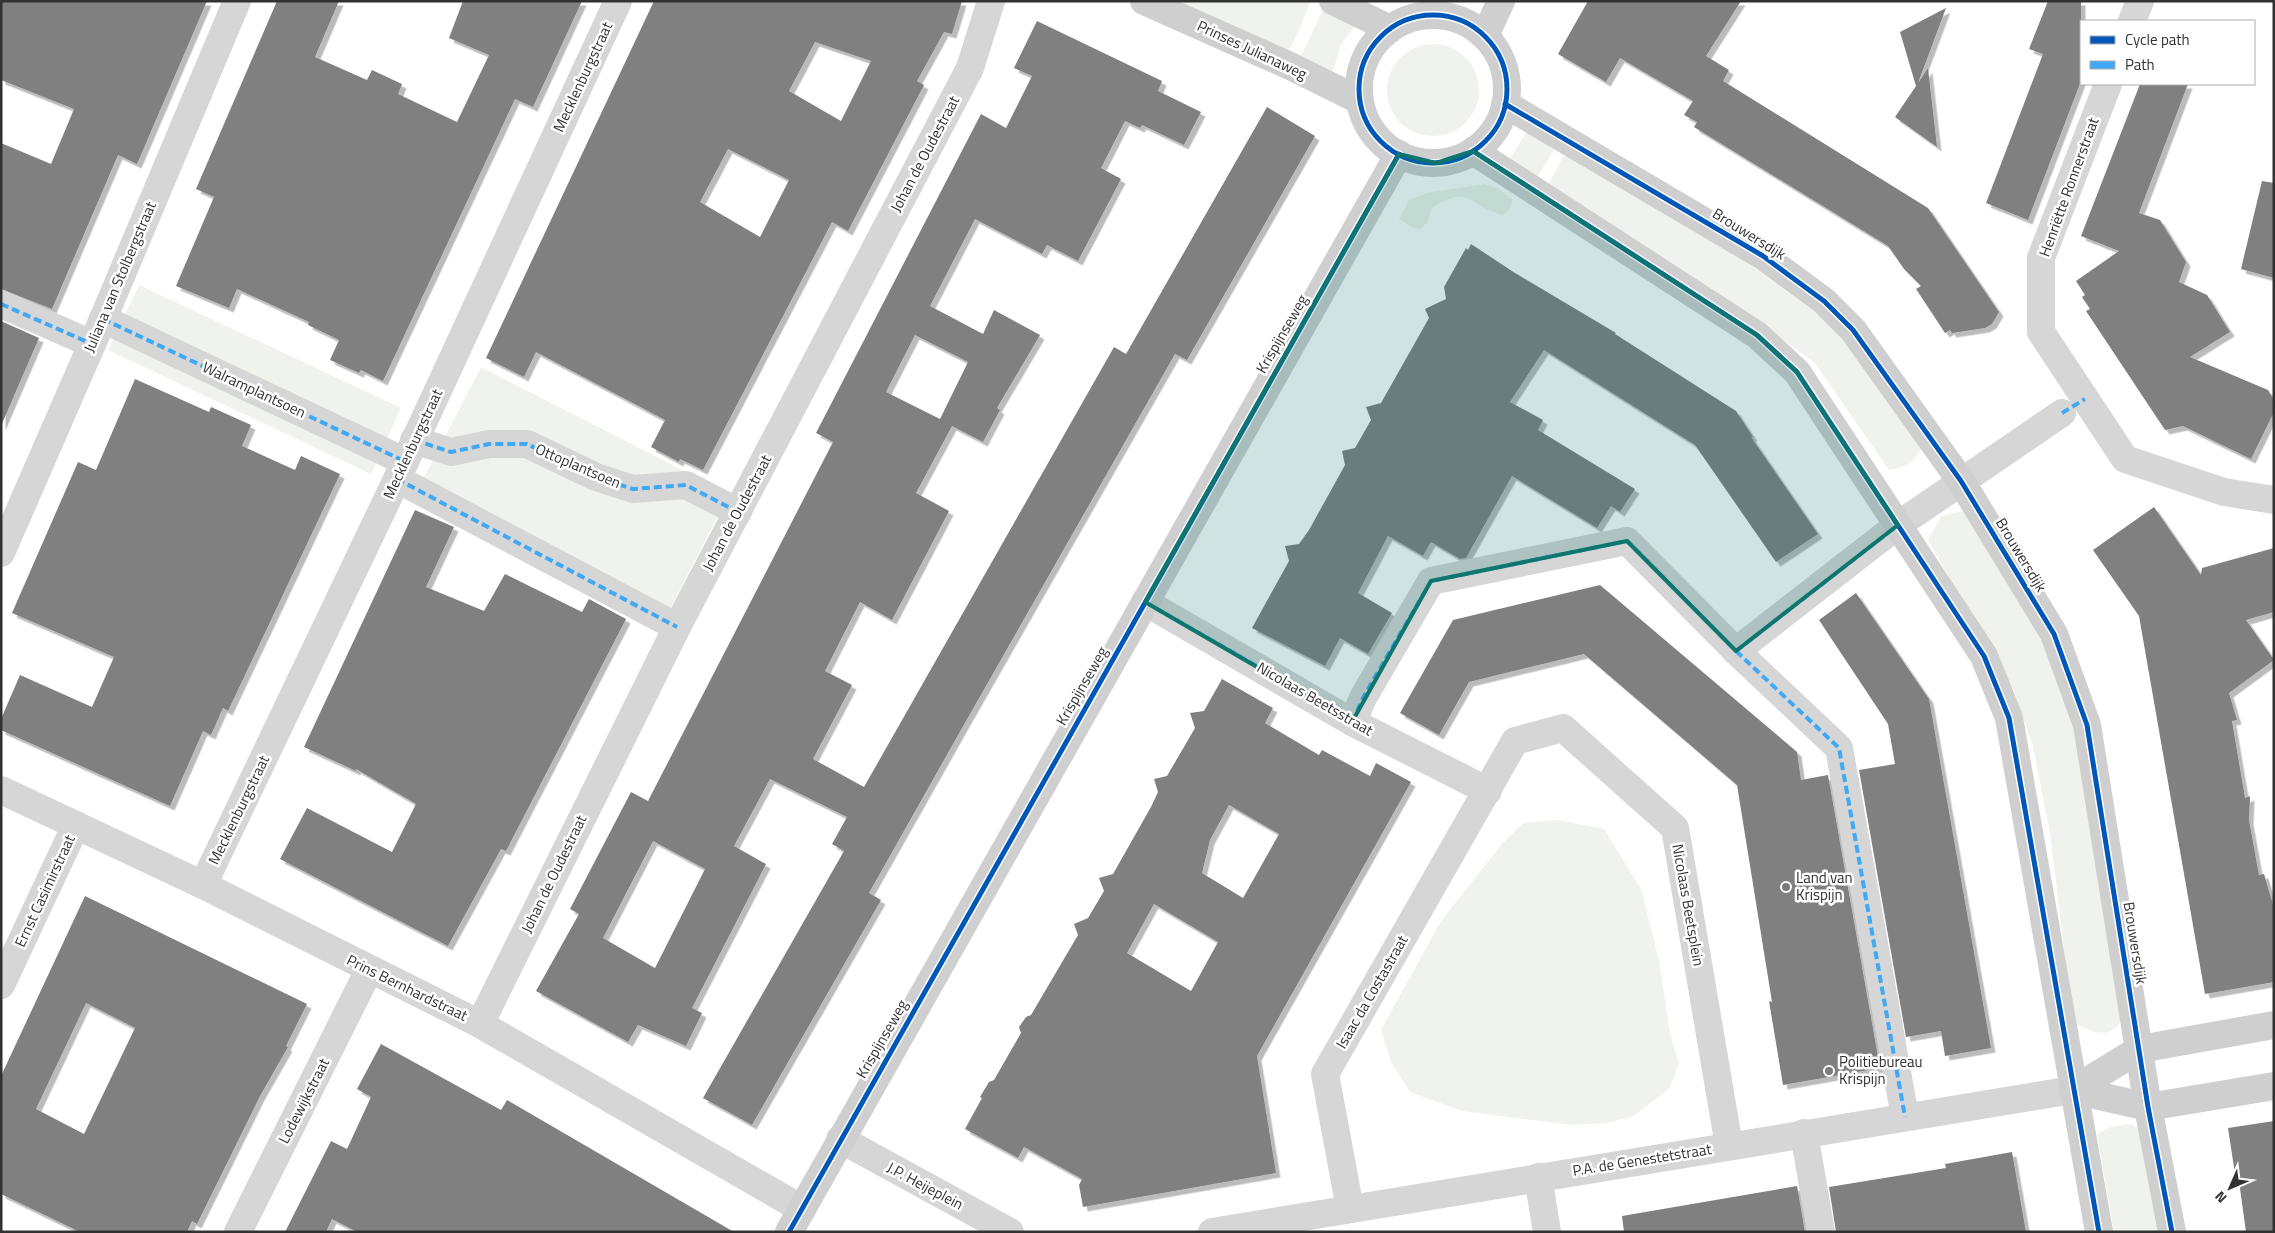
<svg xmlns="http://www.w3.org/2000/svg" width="2275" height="1233" font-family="'Titillium Web',sans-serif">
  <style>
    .green { fill: #f0f3ed }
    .building { fill: #808080; fill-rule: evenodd; filter: url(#shadow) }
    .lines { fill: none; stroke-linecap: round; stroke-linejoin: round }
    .street { stroke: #d6d6d6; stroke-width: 28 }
    .secondary { stroke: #cfcfcf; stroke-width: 28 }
    .quiet { stroke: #3fa9f5; stroke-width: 4; stroke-dasharray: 8 4; stroke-linecap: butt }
    .cycleway-casing { stroke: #fff; stroke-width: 8 }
    .cycleway { stroke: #0057b8; stroke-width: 5 }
    .marked { fill: #0f766e; fill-opacity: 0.2; stroke: #0f766e; stroke-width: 4; stroke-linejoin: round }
    .poi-dot { fill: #7a7a7a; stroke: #fff; stroke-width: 2 }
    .labels { text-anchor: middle; stroke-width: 5; stroke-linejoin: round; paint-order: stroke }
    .street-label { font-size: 15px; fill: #323232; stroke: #fff }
    .poi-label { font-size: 15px; fill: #323232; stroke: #fff; text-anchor: start }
  </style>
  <defs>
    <filter id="shadow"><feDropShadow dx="4.5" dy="4.5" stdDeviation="0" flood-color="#0004"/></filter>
  </defs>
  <rect width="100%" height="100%" fill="#fff"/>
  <g class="green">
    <polygon points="1177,1 1311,1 1293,44 1286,53"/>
    <polygon points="1324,8 1356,25 1341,44 1332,75 1299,60"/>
    <circle cx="1433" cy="90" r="46"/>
    <polygon points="1527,131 1553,145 1554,150 1536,179 1508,162"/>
    <path d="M1568 155 1716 240 1849 337 1922 448C1914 462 1905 468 1889 470L1815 363 1755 319 1548 185 1563 157Z"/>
    <path d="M1484 184 1497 188 1513 200 1508 211 1502 215C1469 206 1470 183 1432 208L1428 221 1421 229 1412 227 1399 219 1409 200 1427 193Z"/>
    <polygon points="139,285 401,408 371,474 108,350"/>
    <polygon points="481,367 729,494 669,611 421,483"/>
    <polygon points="1962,511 1974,525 2047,640 2079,727 2125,1010 2118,1026 2107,1033 2094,1032 2078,1025 2072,1013 2050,833 2033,746 2014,691 1928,540 1941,516"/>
    <polygon points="1558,820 1604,829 1641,889 1659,960 1670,1033 1679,1064 1669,1089 1632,1117 1606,1123 1571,1125 1462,1111 1410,1092 1391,1062 1381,1030 1441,921 1502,844 1523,823"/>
    <polygon points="2131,1124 2142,1130 2164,1232 2114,1232 2097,1134 2111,1127"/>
  </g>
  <g class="building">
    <polygon points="1,1 207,1 137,164 118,155 52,309 1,289 1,143 51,164 74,109 1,80"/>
    <polygon points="277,1 339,1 315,57 367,80 372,70 402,84 398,94 457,122 489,55 449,38 463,1 582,1 533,107 515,99 383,381 361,370 359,373 330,360 339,340 308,325 309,322 237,289 229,308 176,286 214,197 196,189"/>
    <path d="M654 1H962L952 34 944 32 917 81 924 85 848 231 832 222 703 470 680 459 679 462 651 447 665 420 536 352 524 377 486 358ZM815 42 871 61 841 121 789 91ZM728 149 789 180 760 237 700 202Z"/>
    <polygon points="1588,1 1741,1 1706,56 1729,70 1723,81 1928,208 1999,312 1992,324 1985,328 1952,333 1950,330 1945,333 1916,289 1921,286 1904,269 1888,246 1694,127 1697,122 1684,115 1693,101 1620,58 1606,82 1558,54"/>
    <polygon points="2048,1 2081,1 2081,81 2028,220 1986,203 2043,54 2029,49"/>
    <polygon points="1946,8 1918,83 1928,68 1937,147 1895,117 1916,86 1900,32"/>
    <path d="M1037 21 1162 81 1158 91 1201 112 1184 145 1142 125 1140 128 1125 121 1101 168 1121 179 1078 261 1047 245 1042 254 975 219 930 306 983 334 994 310 1040 335 997 408 1000 410 983 442 952 426 916 493 949 511 892 620 860 602 825 671 852 685 813 759 864 787 1114 347 1126 354 1267 107 1315 136 1187 360 1175 354 966 721 869 893 881 900 752 1125 703 1098 844 851 832 844 847 817 770 779 734 846 766 864 692 1008 702 1013 686 1046 638 1025 628 1042 536 991 579 914 570 909 631 792 648 801 833 442 816 433 981 114 1006 128 1032 76 1014 68ZM915 335 968 362 940 419 886 392ZM653 841 705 869 655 968 603 938Z"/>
    <polygon points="2140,84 2188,84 2139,213 2160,220 2186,262 2179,282 2207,295 2230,332 2190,357 2268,390 2274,400 2274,412 2251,459 2183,426 2165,430 2086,311 2090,309 2082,297 2085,295 2076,281 2119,251 2081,236"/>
    <polygon points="2262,181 2274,183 2274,278 2241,269"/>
    <polygon points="1471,244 1515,273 1616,333 1615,334 1736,411 1753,437 1751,437 1818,534 1776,562 1695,445 1544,350 1510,402 1543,420 1538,430 1635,489 1620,512 1611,506 1597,528 1512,476 1466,558 1460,559 1431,542 1423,556 1388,536 1358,593 1392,613 1368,654 1340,638 1325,666 1252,628 1289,561 1285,546 1299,544 1309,530 1345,465 1342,451 1355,448 1371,420 1366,407 1381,403 1429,318 1425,309 1446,299 1444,287 1466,248 1468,250"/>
    <polygon points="1,321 39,338 1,426"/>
    <polygon points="135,379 209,412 211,407 251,425 242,446 295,470 301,456 340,474 228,711 223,708 211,735 203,731 170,806 1,730 1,719 20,675 92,707 114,657 12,613 78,462 96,470"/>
    <polygon points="2154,507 2201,575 2202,568 2274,548 2274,612 2246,620 2274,660 2229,693 2237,720 2232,721 2245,798 2250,796 2249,820 2259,875 2264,874 2274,908 2274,982 2205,994 2139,616 2093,550"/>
    <polygon points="415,510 454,527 426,587 484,611 505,574 582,612 589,599 626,619 506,851 501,849 448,946 280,859 307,808 392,852 416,804 356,769 356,771 304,747"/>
    <polygon points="1600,585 1797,752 1801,780 1828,775 1880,1068 1783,1085 1769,1001 1772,1002 1737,785 1584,654 1469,682 1439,735 1400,713 1453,620"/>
    <polygon points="1856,593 1929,699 1991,1048 1945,1056 1941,1031 1906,1037 1859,770 1895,764 1888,724 1819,620"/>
    <path d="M1222 679 1273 708 1265 723 1319 755 1322 750 1370 776 1376 763 1411 782 1257 1056 1276 1173 1083 1207 1079 1185 1082 1179 1024 1147 1018 1158 965 1129 982 1098 980 1097 989 1082 994 1080 1021 1033 1019 1027 1026 1017 1031 1015 1078 935 1074 924 1088 918 1104 891 1099 878 1113 874 1151 807 1158 792 1154 779 1167 776 1195 728 1190 713 1204 711ZM1229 805 1279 834 1243 898 1202 873 1210 840ZM1154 904 1218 942 1191 991 1127 953Z"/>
    <path d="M85 896 307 1004 286 1046 288 1047 260 1096 197 1224 192 1221 187 1232H80L1 1194V1076ZM86 1003 135 1028 84 1134 36 1109Z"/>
    <polygon points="381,1044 501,1110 507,1100 734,1232 357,1232 332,1219 326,1232 285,1232 331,1141 347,1149 371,1097 357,1089"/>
    <polygon points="2274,1121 2274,1232 2246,1232 2238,1174 2235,1174 2228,1128"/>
    <polygon points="2012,1152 2026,1232 1836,1232 1829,1187 1946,1168 1945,1164"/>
    <polygon points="1797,1186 1805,1232 1624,1232 1622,1216"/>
  </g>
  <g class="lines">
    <g class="street">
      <polyline points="2132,21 2140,1"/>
      <polyline points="2108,84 2041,258 2041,332 2125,459 2224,492 2274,500"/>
      <polyline points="1,304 92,344"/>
      <polyline points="103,319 404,461"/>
      <polyline points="414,440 451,452 489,444 527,444 596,477 633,489 686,485 738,512"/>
      <polyline points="397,479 677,627"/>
      <polyline points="1,553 103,319 237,1"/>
      <polyline points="1145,602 1352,722 1488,791"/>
      <polyline points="1736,651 1839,748 1905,1117"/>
      <polyline points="1352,722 1364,696 1431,581 1627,541 1736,651 1898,525 2062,413"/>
      <polyline points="1,790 203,885 480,1024 802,1209"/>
      <polyline points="203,885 397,479 618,1"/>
      <polyline points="1,985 76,825"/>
      <polyline points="480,1024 677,627 970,68 991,1"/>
      <polyline points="1804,1133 1821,1232"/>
      <polyline points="840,1139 1010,1232"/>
      <polyline points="1538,1177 1547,1232"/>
      <polyline points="1350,1209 1325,1074 1515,741 1563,728 1675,828 1729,1146"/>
      <polyline points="238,1232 369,970"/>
      <polyline points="1212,1232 2073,1090"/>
    </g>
    <g class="secondary">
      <polyline points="1144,1 1288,65 1359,100"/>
      <polyline points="1333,1 1390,29"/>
      <circle cx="1433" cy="89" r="74"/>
      <polyline points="1485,36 1501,1"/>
      <polyline points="1505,104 1763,256 1824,301 1853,330 1961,481 2054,634 2087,725 2148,1107 2172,1232"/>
      <polyline points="1473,151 1757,335 1797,372 1984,656 2009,718 2099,1232"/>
      <polyline points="2073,1090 2140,1049 2274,1025"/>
      <polyline points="2073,1090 2148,1107 2274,1086"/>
      <polyline points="789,1232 1399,154"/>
    </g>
    <g class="quiet">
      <polyline points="1,304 92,344"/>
      <polyline points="103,319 404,461"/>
      <polyline points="2062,413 2085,399"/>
      <polyline points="414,440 451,452 489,444 527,444 596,477 633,489 686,485 738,512"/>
      <polyline points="397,479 677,627"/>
      <polyline points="1145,602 1286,683"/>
      <polyline points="1736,651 1839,748 1905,1117"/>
      <polyline points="1352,722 1364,696 1431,581 1627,541 1736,651 1898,525"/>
    </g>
    <g class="cycleway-casing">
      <g id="cycleway">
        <circle cx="1433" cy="89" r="74"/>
        <polyline points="1505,104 1763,256 1824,301 1853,330 1961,481 2054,634 2087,725 2148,1107 2172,1232"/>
        <polyline points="1473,151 1757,335 1797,372 1984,656 2009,718 2099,1232"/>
        <polyline points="789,1232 1399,154"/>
      </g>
    </g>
    <use href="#cycleway" class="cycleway"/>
  </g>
  <path class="marked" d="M1473 151 1757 335 1797 372 1898 525 1736 651 1627 541 1431 581 1352 722 1145 602 1399 154 1436 163Z"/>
  <g class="poi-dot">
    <circle cx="1786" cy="887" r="5"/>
    <circle cx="1829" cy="1071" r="5"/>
  </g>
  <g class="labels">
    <g class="street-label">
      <text transform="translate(1252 50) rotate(25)" y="5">Prinses Julianaweg</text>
      <text transform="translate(583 77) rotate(-65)" y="5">Mecklenburgstraat</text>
      <text transform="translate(925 154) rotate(-62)" y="5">Johan de Oudestraat</text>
      <text transform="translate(2069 187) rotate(-70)" y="5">Henriëtte Ronnerstraat</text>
      <text transform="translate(1749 234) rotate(32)" y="5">Brouwersdijk</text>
      <text transform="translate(120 277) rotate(-67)" y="5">Juliana van Stolbergstraat</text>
      <text transform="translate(1282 334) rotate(-60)" y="5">Krispijnseweg</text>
      <text transform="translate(254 390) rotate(25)" y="5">Walramplantsoen</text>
      <text transform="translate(413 444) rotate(-65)" y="5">Mecklenburgstraat</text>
      <text transform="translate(578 466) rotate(23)" y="5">Ottoplantsoen</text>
      <text transform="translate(737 513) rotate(-62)" y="5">Johan de Oudestraat</text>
      <text transform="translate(2021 555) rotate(59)" y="5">Brouwersdijk</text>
      <text transform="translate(1082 686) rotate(-60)" y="5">Krispijnseweg</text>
      <text transform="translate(1315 699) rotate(30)" y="5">Nicolaas Beetsstraat</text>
      <text transform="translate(239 810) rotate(-64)" y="5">Mecklenburgstraat</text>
      <text transform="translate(554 874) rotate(-64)" y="5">Johan de Oudestraat</text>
      <text transform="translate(45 891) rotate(-65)" y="5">Ernst Casimirstraat</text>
      <text transform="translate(1688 905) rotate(80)" y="5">Nicolaas Beetsplein</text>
      <text transform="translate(2135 943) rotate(81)" y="5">Brouwersdijk</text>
      <text transform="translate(407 988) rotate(26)" y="5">Prins Bernhardstraat</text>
      <text transform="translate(1372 992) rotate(-60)" y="5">Isaac da Costastraat</text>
      <text transform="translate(882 1039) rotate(-60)" y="5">Krispijnseweg</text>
      <text transform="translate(304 1101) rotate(-63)" y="5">Lodewijkstraat</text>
      <text transform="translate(1642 1160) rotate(-9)" y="5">P.A. de Genestetstraat</text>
      <text transform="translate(925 1186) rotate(28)" y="5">J.P. Heijeplein</text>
    </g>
    <g class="poi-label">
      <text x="1796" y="883">Land van<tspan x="1796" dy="17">Krispijn</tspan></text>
      <text x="1839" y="1067">Politiebureau<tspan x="1839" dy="17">Krispijn</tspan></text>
    </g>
  </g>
  <rect width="2275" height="1233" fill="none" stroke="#323232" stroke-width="5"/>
  <rect x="2080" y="20" width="175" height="65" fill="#ffffff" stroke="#adadad"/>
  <rect x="2090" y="36" width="25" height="8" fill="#0057b8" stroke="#adadad"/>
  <text x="2125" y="45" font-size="15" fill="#323232">Cycle path</text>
  <rect x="2090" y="61" width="25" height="8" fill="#3fa9f5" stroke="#adadad"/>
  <text x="2125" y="70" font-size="15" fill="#323232">Path</text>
  <g transform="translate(2230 1188) rotate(225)" stroke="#ffffff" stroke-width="4" paint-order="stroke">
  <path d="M0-4L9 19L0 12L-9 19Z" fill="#323232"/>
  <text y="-8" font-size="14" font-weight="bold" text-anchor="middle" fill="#323232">N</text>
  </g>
</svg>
